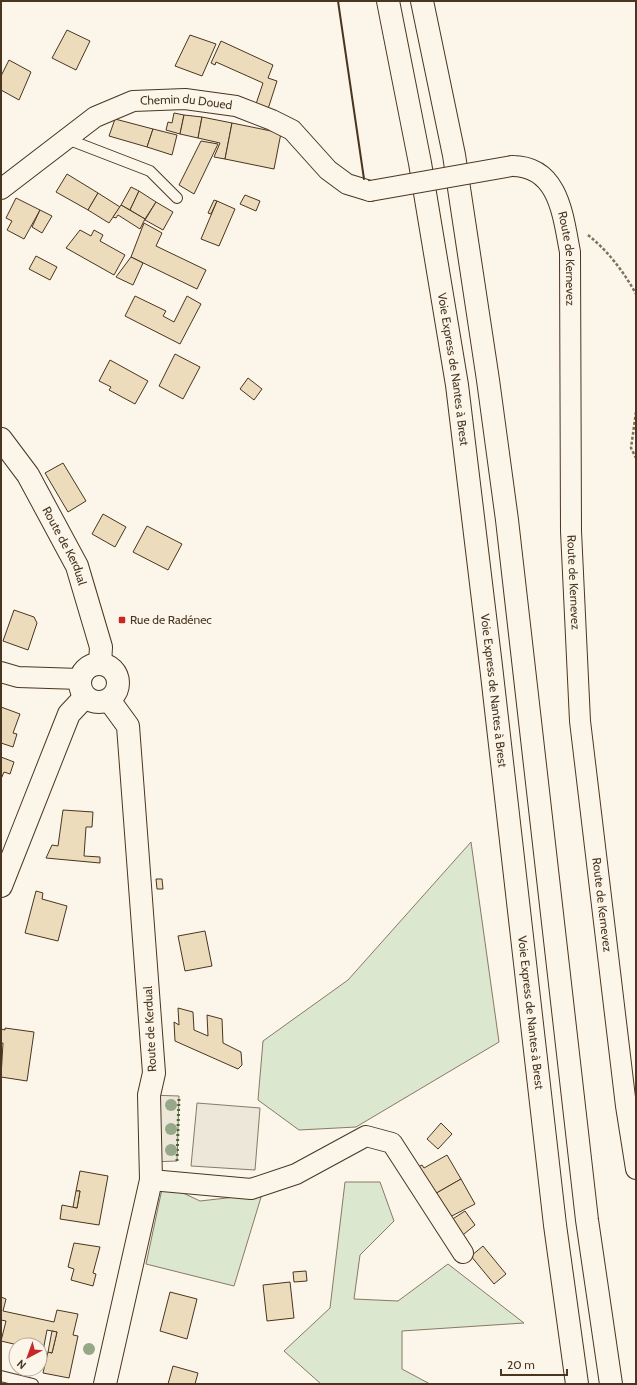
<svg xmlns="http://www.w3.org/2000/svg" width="637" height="1385" font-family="Cabin,sans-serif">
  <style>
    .green { fill: #dce7d0; stroke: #887966 }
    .parking { fill: #ede7d9; stroke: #887966 }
    .building { fill: #ecdcbc; stroke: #4a3520 }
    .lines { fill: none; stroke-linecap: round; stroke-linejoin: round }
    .lane-casing { stroke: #4a3520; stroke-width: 12 }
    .street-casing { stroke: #4a3520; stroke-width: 22 }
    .secondary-casing { stroke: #4a3520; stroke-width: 24 }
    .highway-casing { stroke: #4a3520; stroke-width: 24 }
    .path { stroke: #7f6f5c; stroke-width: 2.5; stroke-dasharray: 3 2; stroke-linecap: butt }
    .lane { stroke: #fbf6e9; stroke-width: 10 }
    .street { stroke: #fbf6e9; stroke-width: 20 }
    .secondary { stroke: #fbf6e9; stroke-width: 22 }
    .highway { stroke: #fbf6e9; stroke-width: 22 }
    .street-bridge-casing { stroke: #4a3520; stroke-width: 22; stroke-linecap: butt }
    .street-bridge { stroke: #fbf6e9; stroke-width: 20 }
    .hedge { stroke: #436837; stroke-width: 3; stroke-dasharray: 2 3; stroke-linecap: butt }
    .wall { stroke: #4a3520; stroke-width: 2 }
    .tree { fill: #96a887 }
    .poi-dot { fill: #c62828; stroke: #fbf6e9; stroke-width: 1.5 }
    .labels { text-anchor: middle; stroke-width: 3; stroke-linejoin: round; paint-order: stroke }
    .street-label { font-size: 12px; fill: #4a3520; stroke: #fbf6e9 }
    .poi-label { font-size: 12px; fill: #4a3520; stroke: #fbf6e9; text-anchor: start }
  </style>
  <rect width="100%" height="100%" fill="#fbf6e9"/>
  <g class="green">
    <polygon points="471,842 499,1042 356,1127 299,1130 258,1100 263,1041 348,980"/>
    <polygon points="345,1182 380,1182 394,1221 360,1255 354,1299 398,1301 448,1264 524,1323 402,1331 402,1369 430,1384 321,1384 284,1351 330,1308"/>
    <polygon points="162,1189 179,1191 200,1201 262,1194 234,1286 146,1264"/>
  </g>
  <g class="parking">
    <polygon points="149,1095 179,1096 177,1161 151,1162"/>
    <polygon points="197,1103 260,1108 255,1170 191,1166"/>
  </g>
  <g class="building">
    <polygon points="67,30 90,41 76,70 52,58"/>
    <polygon points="190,35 216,44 202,76 175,66"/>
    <polygon points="221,41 273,65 268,78 277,81 268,109 256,104 263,83 216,62 215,65 211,63"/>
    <polygon points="9,60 31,72 19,100 1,90 1,76"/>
    <polygon points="174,113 184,115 180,134 166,130 168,122 172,123"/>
    <polygon points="184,115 202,117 198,138 180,134"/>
    <polygon points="202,117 232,123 225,159 214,157 220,143 198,138"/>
    <polygon points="115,119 153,129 147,147 109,136"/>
    <polygon points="232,123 281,133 274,169 225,159"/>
    <polygon points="153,129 177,135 172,155 147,147"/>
    <polygon points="201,141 218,144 194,194 179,185"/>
    <polygon points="67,174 98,193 88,210 56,192"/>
    <polygon points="131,187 139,191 130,210 121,205"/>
    <polygon points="139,191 156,202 145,219 130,210"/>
    <polygon points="98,193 120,207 109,223 88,210"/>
    <polygon points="245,195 260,201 256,211 240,204"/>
    <polygon points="16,198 40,210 24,239 7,230 12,221 6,218"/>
    <polygon points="214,200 217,201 211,214 208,213"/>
    <polygon points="217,201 235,209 219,246 201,239"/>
    <polygon points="156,202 173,212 163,230 145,220"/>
    <polygon points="121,205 145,219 140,229 118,215 116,218 113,217"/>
    <polygon points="40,210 52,216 42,233 32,227"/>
    <polygon points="144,223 162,233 156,246 206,270 197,289 131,257"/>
    <polygon points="80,230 91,236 94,230 103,235 100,241 125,255 114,275 66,248"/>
    <polygon points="36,256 57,267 50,280 29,269"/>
    <polygon points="131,257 143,263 133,285 116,277"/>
    <polygon points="135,296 166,311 163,316 174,322 187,296 201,304 180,344 125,316"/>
    <polygon points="175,354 200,367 183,399 159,386"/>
    <polygon points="110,360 148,381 135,404 109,390 111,387 99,381"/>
    <polygon points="248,378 262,389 254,400 240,389"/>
    <polygon points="63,463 86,501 68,512 45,473"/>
    <polygon points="103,514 126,527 115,547 92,534"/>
    <polygon points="147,526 182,544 168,570 133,552"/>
    <polygon points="14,610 34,617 37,623 28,650 3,641"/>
    <polygon points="1,707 20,714 13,733 17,734 13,747 1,743"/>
    <polygon points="1,757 14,762 10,774 4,772 1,779"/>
    <polygon points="63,810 93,812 92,827 86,827 84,856 100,857 100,863 46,858 52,845 58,846"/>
    <polygon points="156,879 162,879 163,889 157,889"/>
    <polygon points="36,891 43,893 42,899 67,906 58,941 25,933"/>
    <polygon points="205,931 212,966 185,971 178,936"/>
    <polygon points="178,1008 193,1012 194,1030 208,1036 207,1015 222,1019 223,1043 241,1052 242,1065 238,1069 175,1041 174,1022 179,1025"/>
    <polygon points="5,1028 34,1032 27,1081 1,1077 3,1043 1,1043 1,1029 5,1030"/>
    <polygon points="441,1123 452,1134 438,1149 427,1139"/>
    <polygon points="447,1155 461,1179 433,1195 418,1167 422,1165 424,1168"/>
    <polygon points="80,1171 108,1176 99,1225 60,1219 62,1205 77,1208 80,1191 76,1191"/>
    <polygon points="461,1179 475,1204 446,1219 433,1195"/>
    <polygon points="76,1191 80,1191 77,1208 73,1207"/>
    <polygon points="465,1211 475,1225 458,1239 448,1222"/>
    <polygon points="74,1243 100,1247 93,1273 96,1274 93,1286 71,1280 74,1269 68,1267"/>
    <polygon points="483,1246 506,1274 494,1284 471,1256"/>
    <polygon points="306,1271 307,1281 294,1282 293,1272"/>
    <polygon points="290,1282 294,1318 267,1321 263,1285"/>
    <polygon points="170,1292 197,1299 187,1339 160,1331"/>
    <polygon points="1,1297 6,1299 3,1311 54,1322 57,1310 78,1314 73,1335 78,1336 69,1378 43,1373 48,1352 52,1353 57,1332 47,1330 43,1351 40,1350 40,1345 18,1345 1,1341 6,1321 1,1320"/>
    <polygon points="52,1331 57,1332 52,1353 48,1352"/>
    <polygon points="173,1366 198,1373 195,1384 168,1384"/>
  </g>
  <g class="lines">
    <g class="lane-casing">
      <g id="lane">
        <polyline points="67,139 150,171 177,198"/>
        <polyline points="1,1376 33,1384"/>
      </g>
    </g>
    <g class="street-casing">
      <g id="street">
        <path id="s1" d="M512 166C559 166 563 216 570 252L571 531 580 721 626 1106 636 1169"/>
        <path id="s2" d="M1 189 95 117 133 101 185 99 236 106 272 120 292 130 328 170 347 184 370 191"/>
        <polyline points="1,672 18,677 80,679"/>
        <polyline points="151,1180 251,1189 296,1174 366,1136 392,1143 463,1253"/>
      </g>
    </g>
    <g class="secondary-casing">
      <g id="secondary">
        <path id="s3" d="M1 439 28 475 77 566 101 647 100 664"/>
        <circle cx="99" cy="683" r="19"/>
        <polyline points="1,886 69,714 85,697"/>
        <polyline points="105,1384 151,1180 149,1095 154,1073 128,726 109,700"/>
      </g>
    </g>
    <g class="highway-casing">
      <g id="highway">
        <path id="s4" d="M388 1 420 163 457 385 491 666 555 1225 577 1384"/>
        <polyline points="422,1 454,155 488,380 507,520 587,1220 611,1384"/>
      </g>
    </g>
    <g class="path">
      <path d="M588 235C608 251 624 272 636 294"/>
      <polyline points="636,412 631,448 636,458"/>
    </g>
    <use href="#lane" class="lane"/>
    <use href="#street" class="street"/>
    <use href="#secondary" class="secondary"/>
    <use href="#highway" class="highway"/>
    <g class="street-bridge-casing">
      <polyline id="street-bridge" points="370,191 512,166"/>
    </g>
    <use href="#street-bridge" class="street-bridge"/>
    <polyline class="hedge" points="177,1161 179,1096"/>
    <polyline class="wall" points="338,1 364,179"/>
  </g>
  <g class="tree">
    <circle cx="171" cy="1105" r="6"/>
    <circle cx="171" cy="1129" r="6"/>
    <circle cx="171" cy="1150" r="6"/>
    <circle cx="89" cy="1349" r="6"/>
  </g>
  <rect class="poi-dot" x="118" y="616" width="8" height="8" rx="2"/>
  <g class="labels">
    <g class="street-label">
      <text dy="4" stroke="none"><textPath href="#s2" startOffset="213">Chemin du Doued</textPath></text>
      <text dy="4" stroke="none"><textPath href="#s1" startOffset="121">Route de Kernevez</textPath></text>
      <text dy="4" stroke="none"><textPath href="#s4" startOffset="374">Voie Express de Nantes à Brest</textPath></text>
      <text dy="4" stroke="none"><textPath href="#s3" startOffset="125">Route de Kerdual</textPath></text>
      <text dy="4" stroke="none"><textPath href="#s1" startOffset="445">Route de Kernevez</textPath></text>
      <text dy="4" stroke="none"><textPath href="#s4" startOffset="698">Voie Express de Nantes à Brest</textPath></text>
      <text dy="4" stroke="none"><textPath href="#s1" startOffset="769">Route de Kernevez</textPath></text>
      <text dy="4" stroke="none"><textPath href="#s4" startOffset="1022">Voie Express de Nantes à Brest</textPath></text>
      <text transform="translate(150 1029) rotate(-93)" y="4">Route de Kerdual</text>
    </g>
    <g class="poi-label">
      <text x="130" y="624">Rue de Radénec</text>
    </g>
  </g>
  <rect width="637" height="1385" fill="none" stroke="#4a3520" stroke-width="4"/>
  <g transform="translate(28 1357) rotate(221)"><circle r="19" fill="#fbf6e9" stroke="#b4a999"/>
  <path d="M0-3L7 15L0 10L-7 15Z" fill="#c62828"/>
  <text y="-6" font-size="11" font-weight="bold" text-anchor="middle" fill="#4a3520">N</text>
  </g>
  <path d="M501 1369v6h66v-6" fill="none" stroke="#4a3520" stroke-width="2"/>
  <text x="507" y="1369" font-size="12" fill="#4a3520" stroke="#fbf6e9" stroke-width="3" paint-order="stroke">20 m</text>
</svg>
